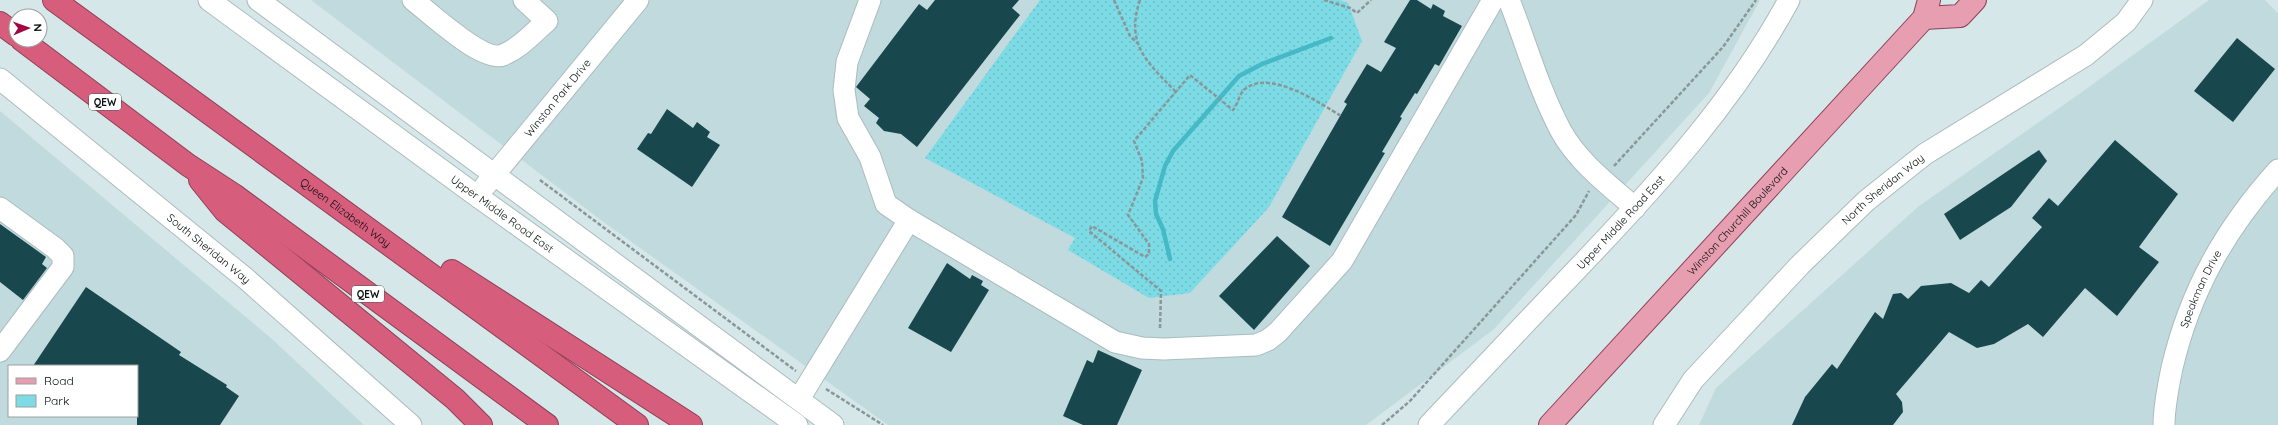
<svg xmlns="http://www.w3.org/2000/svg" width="2278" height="425" font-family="Quicksand,sans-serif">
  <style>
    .built { fill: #c0dade; fill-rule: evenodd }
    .green { fill: url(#green-dots) }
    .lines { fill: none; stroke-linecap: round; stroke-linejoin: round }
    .stream { stroke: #46b9c6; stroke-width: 4.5 }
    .building { fill: #18484d }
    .minor-casing { stroke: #abbcbe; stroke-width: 23 }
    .major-casing { stroke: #8e4155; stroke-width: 24 }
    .highway-casing { stroke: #8e4155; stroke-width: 24 }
    .path { stroke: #899798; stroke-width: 2.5; stroke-dasharray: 4 2; stroke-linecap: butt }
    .minor { stroke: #fff; stroke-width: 21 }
    .major { stroke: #e69eb0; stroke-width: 22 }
    .highway { stroke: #d65d7b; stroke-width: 22 }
    .labels { text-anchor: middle; stroke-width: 4; stroke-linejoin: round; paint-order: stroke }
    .shield { fill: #fff; stroke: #525656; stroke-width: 1 }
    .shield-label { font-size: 10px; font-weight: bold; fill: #080e0e }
    .street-label { font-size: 11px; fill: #080e0e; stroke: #fff }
  </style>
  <defs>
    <pattern id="green-dots" width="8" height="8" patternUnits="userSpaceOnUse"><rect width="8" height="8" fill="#7ddbe6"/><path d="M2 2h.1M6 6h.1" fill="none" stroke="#6bbbc4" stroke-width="1.8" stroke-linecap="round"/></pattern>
  </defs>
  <rect width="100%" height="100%" fill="#d5e7e9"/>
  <g class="built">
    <polygon points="311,0 1760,0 1709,93 1493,330 1366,425 888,425 605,223"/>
    <polygon points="2209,0 2265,0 2278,13 2278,425 1699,425 1716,388 1919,206 2082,92"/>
    <path d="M0 111 272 339 364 425H0ZM9 366H137V416H9Z"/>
  </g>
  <polygon class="green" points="1040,0 1340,0 1348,3 1362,41 1269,207 1190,293 1149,298 1068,250 1075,238 925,158"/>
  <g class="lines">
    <polyline class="stream" points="1170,259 1163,229 1156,214 1155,201 1165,166 1173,151 1239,76 1262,64 1331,38"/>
  </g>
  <g class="building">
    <polygon points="935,0 1019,0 1012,8 1020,15 917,147 901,134 884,131 876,123 879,118 864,106 870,99 856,87 919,4 927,10"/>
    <polygon points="1410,0 1417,0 1431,9 1433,4 1445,11 1443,16 1462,26 1439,66 1435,64 1417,94 1415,93 1400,117 1402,118 1382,152 1385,153 1330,246 1282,217 1347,104 1344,102 1367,64 1381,72 1396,48 1384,42"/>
    <polygon points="2237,38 2275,69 2233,122 2194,91"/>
    <polygon points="667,109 693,128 697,122 710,132 707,137 720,145 692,187 637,149 648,133 651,134"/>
    <polygon points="2115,140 2178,194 2139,247 2159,262 2117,316 2085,288 2043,337 2028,324 1994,344 1977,348 1949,332 1896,394 1902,402 1903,412 1893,425 1792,425 1805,397 1832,364 1837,369 1875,312 1883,319 1893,294 1901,293 1908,299 1921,286 1951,283 1969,293 1981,280 1989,287 2042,227 2032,218 2049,198 2058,206"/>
    <polygon points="2039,150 2047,161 2011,207 1960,240 1944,214"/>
    <polygon points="0,224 46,257 42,264 47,268 23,300 0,282"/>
    <polygon points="1277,236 1310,266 1254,330 1219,296"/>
    <polygon points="947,263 970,279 972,275 983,281 981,285 989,290 951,352 908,328"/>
    <polygon points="86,287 181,352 179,355 227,385 226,387 239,396 220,425 137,425 137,366 33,366"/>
    <polygon points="1098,350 1142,370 1117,425 1083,425 1063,416 1087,360 1093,363"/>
  </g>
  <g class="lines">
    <g class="minor-casing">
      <g id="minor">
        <path id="s1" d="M209 0 477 196 797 425"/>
        <polyline points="258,0 833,425"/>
        <path d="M413 0C430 13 483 63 503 55 520 48 533 33 547 21L524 0"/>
        <polyline points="870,0 847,62 844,90 848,118 870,157 886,204 909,220 1115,342 1142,348 1164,349 1256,345 1268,340 1278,332 1342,261 1493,0"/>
        <path d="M1509 0C1526 43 1539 90 1561 131 1578 162 1609 185 1635 208"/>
        <path id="s2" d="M0 79 245 278 411 425"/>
        <path id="s3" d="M485 186 638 0"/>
        <polyline points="0,208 55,248 63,256 63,267 0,351"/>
        <polyline points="799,399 909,220"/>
        <path id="s4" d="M1429 425C1479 372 1530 318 1581 265 1659 183 1735 100 1789 0"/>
        <path id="s5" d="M1664 425 1693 380 1800 265 1866 201 1925 154 2086 55 2126 22 2142 0"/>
        <path id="s6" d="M2164 425C2164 406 2168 387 2172 368 2190 291 2225 229 2278 170"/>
      </g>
    </g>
    <g class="major-casing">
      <g id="major">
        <polyline points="1924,18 1960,16 1975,0"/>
        <path id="s7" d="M1550 425 1924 18 1929 0"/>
      </g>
    </g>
    <g class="highway-casing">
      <g id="highway">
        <path id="s8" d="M54 0 637 425"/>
        <polyline points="0,23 16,35"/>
        <polyline points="22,40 188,165 234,195 547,425"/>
        <polyline points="200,180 225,211 455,399 481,425"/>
        <polyline points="452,271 691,425"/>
      </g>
    </g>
    <g class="path">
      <polyline points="1114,0 1130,36 1137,43"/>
      <path d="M1140 0C1125 44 1147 62 1175 91"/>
      <polyline points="1324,0 1350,8 1357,13 1371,0"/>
      <polyline points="1614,166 1723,47 1756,0"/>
      <polyline points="540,180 796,371"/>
      <path d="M1160 328 1161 291 1089 231 1092 226 1145 257 1149 254V244L1128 215 1143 178 1142 161 1134 141 1190 75 1233 110C1238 104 1239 94 1245 89 1270 69 1320 103 1341 116"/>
      <polyline points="826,389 883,425"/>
      <polyline points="1382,425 1410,401 1576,215 1589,191"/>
    </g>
    <use href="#minor" class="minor"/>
    <use href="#major" class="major"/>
    <use href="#highway" class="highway"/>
  </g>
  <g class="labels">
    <g class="shield">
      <rect x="89" y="94" width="32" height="16" rx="3"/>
      <rect x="352" y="286" width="32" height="16" rx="3"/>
    </g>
    <g class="shield-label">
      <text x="105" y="106">QEW</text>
      <text x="368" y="298">QEW</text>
    </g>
    <g class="street-label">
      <text dy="4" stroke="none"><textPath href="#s3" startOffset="114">Winston Park Drive</textPath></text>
      <text dy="4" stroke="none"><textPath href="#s5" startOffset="323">North Sheridan Way</textPath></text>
      <text dy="4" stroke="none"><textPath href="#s8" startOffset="361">Queen Elizabeth Way</textPath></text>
      <text dy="4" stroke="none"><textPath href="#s1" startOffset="363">Upper Middle Road East</textPath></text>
      <text dy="4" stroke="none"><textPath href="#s4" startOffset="279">Upper Middle Road East</textPath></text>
      <text dy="4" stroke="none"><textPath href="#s7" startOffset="277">Winston Churchill Boulevard</textPath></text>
      <text dy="4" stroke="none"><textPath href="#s2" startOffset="269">South Sheridan Way</textPath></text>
      <text dy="4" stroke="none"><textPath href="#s6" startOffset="142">Speakman Drive</textPath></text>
    </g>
  </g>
  <rect x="8" y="365" width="130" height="52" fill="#ffffff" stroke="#9c9f9f"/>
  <rect x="16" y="378" width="20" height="6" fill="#e69eb0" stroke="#9c9f9f"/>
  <text x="44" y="385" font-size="12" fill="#080e0e">Road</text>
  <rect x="16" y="395" width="20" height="12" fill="#7ddbe6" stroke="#9c9f9f"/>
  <text x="44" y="405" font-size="12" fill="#080e0e">Park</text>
  <g transform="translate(28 28) rotate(88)"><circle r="19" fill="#ffffff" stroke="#9c9f9f"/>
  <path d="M0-3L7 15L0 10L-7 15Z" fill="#a10645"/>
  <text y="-6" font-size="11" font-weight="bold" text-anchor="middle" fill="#080e0e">N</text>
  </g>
</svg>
